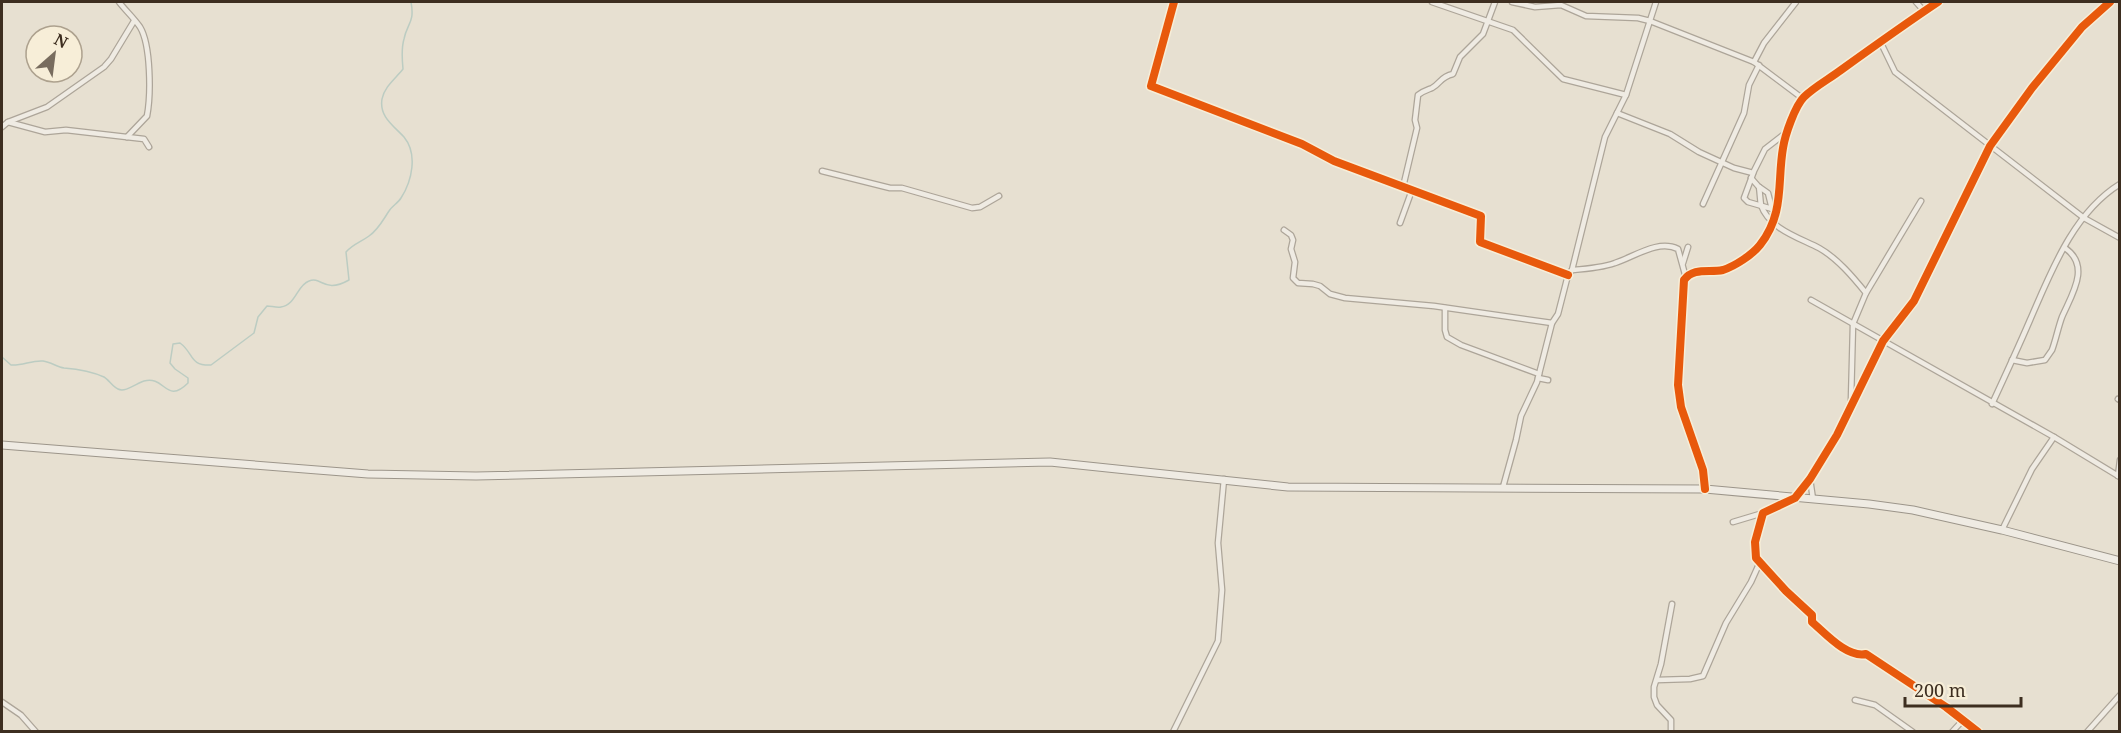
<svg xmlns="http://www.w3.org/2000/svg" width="2121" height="733" font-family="'Noto Serif',serif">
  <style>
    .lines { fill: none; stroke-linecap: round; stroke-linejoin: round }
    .stream { stroke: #bcccc2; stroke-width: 1.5 }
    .street-casing { stroke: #ada599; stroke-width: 7 }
    .secondary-casing { stroke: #9c958a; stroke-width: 9 }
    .street { stroke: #efebe3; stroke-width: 4.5 }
    .secondary { stroke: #efebe3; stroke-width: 7 }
    .cycleway-casing { stroke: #f7eed8; stroke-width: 11 }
    .cycleway { stroke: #e8590c; stroke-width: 8 }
  </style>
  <rect width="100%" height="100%" fill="#e7e0d1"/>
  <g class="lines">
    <path class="stream" d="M2 357 11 365C22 366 32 360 43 361 51 362 57 367 64 368 76 369 93 372 104 377 109 380 113 387 118 389 125 393 137 383 144 381 165 375 166 405 188 383V378L175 369 170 363 173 344 180 343C194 353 189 366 211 365L254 333 258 317 267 306C271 306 277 308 281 307 296 305 297 285 309 281 322 276 324 294 349 280L346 252C353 244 361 242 369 236 378 230 383 220 389 211 392 206 398 203 401 198 412 181 418 154 404 137 394 126 379 117 382 99 384 87 396 78 403 69 402 59 401 49 404 39 407 23 415 23 411 2"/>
    <g class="street-casing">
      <g id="street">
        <path d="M119 2C125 10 134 18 140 27 151 45 151 95 147 116L127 137"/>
        <polyline points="1174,2 1151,86 1302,144 1334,161 1481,216 1480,242 1568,275"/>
        <polyline points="1432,2 1513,30 1563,79 1626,95"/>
        <polyline points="1512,2 1535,7 1561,5 1586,16 1638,18 1650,21 1754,62 1802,98"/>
        <polyline points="1916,2 1924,11"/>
        <polyline points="1880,41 1895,72 2084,218 2120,238"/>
        <polyline points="1754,62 1764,43 1796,2"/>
        <polyline points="1617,113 1670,134 1699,152 1734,168 1753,173"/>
        <polyline points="8,122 45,132 66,130 144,139 149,147"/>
        <polyline points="2,127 8,122 47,107 104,67 111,59 134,21"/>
        <polyline points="822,171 890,188 902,188 972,208 980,207 999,196"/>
        <polyline points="1751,178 1758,186 1768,193 1772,209"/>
        <path d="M1403 187 1417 128 1415 120 1418 95C1423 91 1427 90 1432 88 1441 83 1440 77 1453 74L1460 57 1483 34 1495 2"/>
        <path d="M1759 187C1760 193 1760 199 1761 205 1769 229 1800 238 1819 248 1837 258 1853 277 1866 293L1853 324 1851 400"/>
        <polyline points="1703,204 1744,113 1749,85 1759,65"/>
        <polyline points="1776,210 1748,202 1744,198 1754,171 1765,149 1787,132"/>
        <polyline points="1400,223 1412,190"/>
        <polyline points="1284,230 1291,235 1293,240 1291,249 1295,262 1293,278 1298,283 1313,284 1320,286 1330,294 1345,298 1434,306 1552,323"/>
        <polyline points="1683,263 1688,247"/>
        <path d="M1572 270C1586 269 1601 268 1615 263 1634 257 1658 239 1678 249L1686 278"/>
        <polyline points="1866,293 1921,201"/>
        <polyline points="1811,300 2054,437 2120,477"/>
        <polyline points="1445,308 1445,330 1447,337 1461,345 1539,374"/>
        <path d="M2012 360 2027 363 2045 360 2052 350C2056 339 2058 328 2062 317 2072 294 2091 266 2065 248"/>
        <polyline points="1538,378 1548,380"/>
        <polyline points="2118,399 2120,400"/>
        <path d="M1992 404C2005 376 2018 348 2030 320 2051 272 2073 213 2120 184"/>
        <polyline points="2118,476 2120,460"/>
        <polyline points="1810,479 1813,499"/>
        <polyline points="1503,487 1516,440 1521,416 1537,382 1552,323 1558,314 1568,275 1572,270 1605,137 1626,95 1656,2"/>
        <path d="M1705 489 1703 470 1681 407 1678 385 1684 280C1694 267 1709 273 1723 270 1735 266 1752 255 1760 245 1785 213 1777 182 1783 148 1785 135 1795 106 1804 97 1814 87 1829 79 1841 70 1873 47 1905 24 1938 2"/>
        <polyline points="1733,522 1763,513"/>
        <polyline points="2002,530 2032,469 2054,437"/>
        <polyline points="1657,680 1690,679 1703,676 1726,623 1751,582 1760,562"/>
        <polyline points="1855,700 1875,705 1913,732"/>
        <polyline points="2,702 21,715 36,732"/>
        <polyline points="1173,732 1218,641 1222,590 1218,543 1224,479"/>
        <polyline points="1671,732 1671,720 1657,705 1654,697 1654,687 1661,664 1672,604"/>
        <polyline points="1952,732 1964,719"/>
        <path d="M1978 732 1946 707 1866 654C1847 658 1826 634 1812 622V615L1786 591 1756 558 1755 542 1763 513 1795 498 1810 479 1837 435 1883 341 1914 301 1990 146 2032 88 2082 27 2110 2"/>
        <polyline points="2087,732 2120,695"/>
      </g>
    </g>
    <g class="secondary-casing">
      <polyline id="secondary" points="2,445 368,474 476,476 1050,462 1288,487 1705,489 1869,504 1913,510 2002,530 2120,561"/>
    </g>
    <use href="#street" class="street"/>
    <use href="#secondary" class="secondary"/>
    <g class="cycleway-casing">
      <g id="cycleway">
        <polyline points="1174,2 1151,86 1302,144 1334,161 1481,216 1480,242 1568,275"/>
        <path d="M1705 489 1703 470 1681 407 1678 385 1684 280C1694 267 1709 273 1723 270 1735 266 1752 255 1760 245 1785 213 1777 182 1783 148 1785 135 1795 106 1804 97 1814 87 1829 79 1841 70 1873 47 1905 24 1938 2"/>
        <path d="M1978 732 1946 707 1866 654C1847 658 1826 634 1812 622V615L1786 591 1756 558 1755 542 1763 513 1795 498 1810 479 1837 435 1883 341 1914 301 1990 146 2032 88 2082 27 2110 2"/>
      </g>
    </g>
    <use href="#cycleway" class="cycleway"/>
  </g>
  <rect width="2121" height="733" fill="none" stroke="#3d2e20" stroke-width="6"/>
  <g transform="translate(54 54) rotate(28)"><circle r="28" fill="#f7eed8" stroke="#ada18e" stroke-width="1.5"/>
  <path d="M0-4.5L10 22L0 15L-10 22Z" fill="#786c5e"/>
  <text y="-9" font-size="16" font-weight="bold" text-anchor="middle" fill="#3d2e20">N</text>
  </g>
  <path d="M1905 697v9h116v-9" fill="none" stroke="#3d2e20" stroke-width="3"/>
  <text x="1914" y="697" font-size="18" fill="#3d2e20" stroke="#f7eed8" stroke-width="4.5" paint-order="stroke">200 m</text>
</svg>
